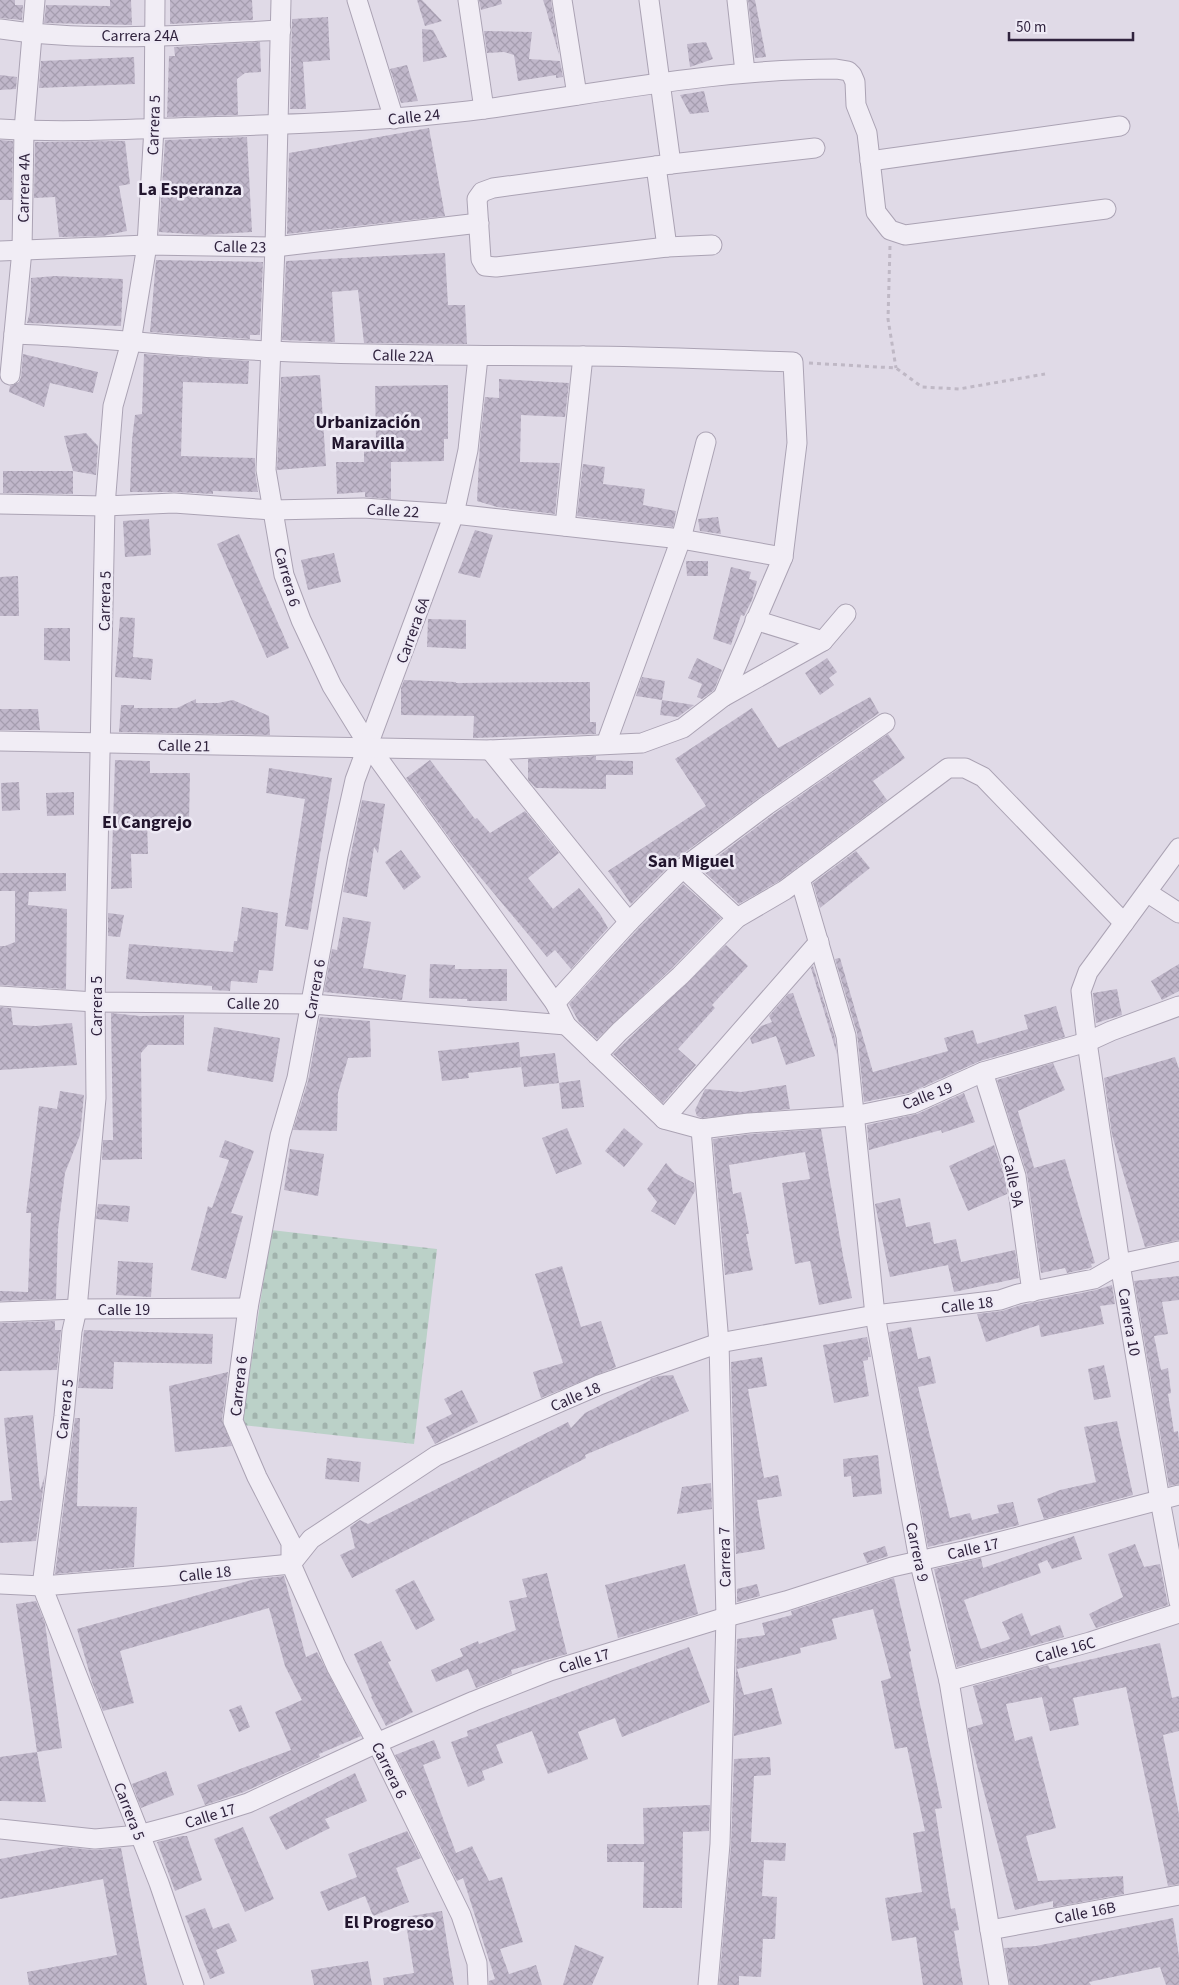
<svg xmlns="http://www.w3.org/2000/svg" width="1179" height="1985" font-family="'Source Sans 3',sans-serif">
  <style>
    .cemetery { fill: url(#cemetery-stones) }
    .building { fill: url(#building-cross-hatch) }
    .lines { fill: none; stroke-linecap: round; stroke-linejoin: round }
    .minor-casing { stroke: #aba3b4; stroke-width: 21 }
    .path { stroke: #bfb8c5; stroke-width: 3; stroke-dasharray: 4 4; stroke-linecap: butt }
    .minor { stroke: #f1edf5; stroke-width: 19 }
    .labels { text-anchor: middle; stroke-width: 5; stroke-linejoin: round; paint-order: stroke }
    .street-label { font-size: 16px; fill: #30233e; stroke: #eeeaf5 }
    .neighbourhood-label { font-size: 18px; font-weight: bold; fill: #22162e; stroke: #eeeaf5 }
  </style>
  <defs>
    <pattern id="cemetery-stones" width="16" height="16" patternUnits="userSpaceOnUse" patternTransform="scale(1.25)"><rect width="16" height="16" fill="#bbd1c8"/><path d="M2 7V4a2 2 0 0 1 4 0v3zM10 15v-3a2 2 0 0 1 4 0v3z" fill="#a1b3ad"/></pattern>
    <pattern id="building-cross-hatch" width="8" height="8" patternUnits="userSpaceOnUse" patternTransform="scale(1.25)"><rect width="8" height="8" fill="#c0b7ca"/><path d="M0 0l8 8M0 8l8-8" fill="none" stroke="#a59daf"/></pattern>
  </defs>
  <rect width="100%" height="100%" fill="#e0dae7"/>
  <polygon class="cemetery" points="271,1230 437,1249 414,1444 242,1425"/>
  <g class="building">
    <polygon points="0,0 15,0 15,5 23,5 22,20 0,18"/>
    <polygon points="110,0 131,0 132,25 44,23 46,5 110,6"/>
    <polygon points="170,0 252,0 253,20 170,24"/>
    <polygon points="417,0 422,0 442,21 425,26"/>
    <polygon points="479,0 501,0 502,4 481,10"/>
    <polygon points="543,0 551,0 559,55 546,9"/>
    <polygon points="748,0 755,0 766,57 755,58"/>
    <polygon points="328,17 330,60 303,62 306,109 290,109 292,19"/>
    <polygon points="422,29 433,30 447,57 423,62"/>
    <polygon points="484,31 532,32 529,59 560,61 563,77 556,78 556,75 518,81 514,55 504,52 487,53"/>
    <polygon points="260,42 261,72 245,73 237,79 238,115 167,117 169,56 175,56 174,47"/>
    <polygon points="706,42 713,59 690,67 687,44"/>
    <polygon points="134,57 135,84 39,88 41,61"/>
    <polygon points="407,65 418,101 401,103 390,69"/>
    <polygon points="0,75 17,77 16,89 0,90"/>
    <polygon points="704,91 709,112 690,114 680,95"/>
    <polygon points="429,128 445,216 287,234 289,153"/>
    <polygon points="247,137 252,232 204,235 159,232 165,140"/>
    <polygon points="0,140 13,141 12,200 0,200"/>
    <polygon points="125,141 130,184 119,186 127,231 103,236 59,237 55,197 34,198 35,142"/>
    <polygon points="445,253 448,305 465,305 467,344 364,343 358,290 332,292 335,342 282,340 286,261"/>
    <polygon points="156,260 263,262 260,335 250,335 250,339 150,332"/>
    <polygon points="55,276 123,279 121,326 27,323 30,311 31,278"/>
    <polygon points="23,354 98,372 93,393 50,383 44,407 9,392 10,386 19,382 21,377"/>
    <polygon points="144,354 249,361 248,384 183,382 181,456 255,458 255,472 258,492 213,491 213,494 175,492 130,492 132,440 135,415 142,414"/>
    <polygon points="320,375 326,466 277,470 281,377"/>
    <polygon points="499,379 569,383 565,417 521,415 520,462 560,463 555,514 497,507 477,501 480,441 485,397 499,398"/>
    <polygon points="448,385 448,439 444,439 444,461 391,462 391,499 365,497 365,492 337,494 336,462 364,462 364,441 376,441 375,386"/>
    <polygon points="86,433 98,446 96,475 73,471 64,436"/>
    <polygon points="583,464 605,467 603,484 645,489 643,505 676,511 673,527 577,516"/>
    <polygon points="3,471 73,471 73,494 3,493"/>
    <polygon points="718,517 721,534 700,531 698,519"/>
    <polygon points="149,519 151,555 125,557 123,521"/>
    <polygon points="475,530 493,535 480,578 458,573"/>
    <polygon points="239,534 289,648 267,658 217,544"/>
    <polygon points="334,553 341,582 308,590 301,560"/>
    <polygon points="686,561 708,561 708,576 687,576"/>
    <polygon points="731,567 751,572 749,579 757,581 752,600 744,616 741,615 731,645 713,639"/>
    <polygon points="18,576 19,616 0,616 0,577"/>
    <polygon points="120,617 135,618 133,657 153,659 151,680 115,677"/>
    <polygon points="428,619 466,620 466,649 427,647"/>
    <polygon points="44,628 70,628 70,661 44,660"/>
    <polygon points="697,658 722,670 714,690 702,699 697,697 702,684 688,678"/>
    <polygon points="827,658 837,672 829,678 834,685 820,695 805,673"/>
    <polygon points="642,677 665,681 662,700 694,705 678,717 660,715 662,700 636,696"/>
    <polygon points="404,680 456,682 456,683 590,682 590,722 596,722 596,734 473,738 474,716 401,715 401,688"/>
    <polygon points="870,697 879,713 761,796 676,859 631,904 608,871 706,806 675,759 752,708 778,748"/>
    <polygon points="196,699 196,703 218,703 233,700 269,716 270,735 119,732 121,705 134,705 134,708 177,708"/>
    <polygon points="0,709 38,709 40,730 0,730"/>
    <polygon points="888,734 905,758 873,781 887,800 779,881 739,904 701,869 774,814"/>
    <polygon points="596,756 596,760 633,761 633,775 606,775 606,789 536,788 528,780 528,759"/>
    <polygon points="115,760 150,761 150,773 190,773 189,822 147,821 148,854 131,854 132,888 111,889"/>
    <polygon points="430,760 475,819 477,818 490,833 525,811 559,853 528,878 553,909 579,888 600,914 608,928 571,969 555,950 547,957 461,854 406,778"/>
    <polygon points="269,768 332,778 308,930 285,926 305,799 266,793"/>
    <polygon points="19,782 20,810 2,811 1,783"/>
    <polygon points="74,792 74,815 47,816 46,793"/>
    <polygon points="362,800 385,804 378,853 374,847 367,897 343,892"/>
    <polygon points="401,850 421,877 404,890 385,862"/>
    <polygon points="856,851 870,868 820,908 813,883"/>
    <polygon points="0,873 66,873 66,891 29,892 28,905 67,909 66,989 0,985 0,946 5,946 15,942 15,891 0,891"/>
    <polygon points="683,884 721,918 672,968 597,1039 579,1022 569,1004 637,930"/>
    <polygon points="242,907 278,913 273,971 259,970 257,983 231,981 230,991 212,990 212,986 126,979 129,944 233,952 234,941 237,941"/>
    <polygon points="108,913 124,915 120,937 108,936"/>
    <polygon points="343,917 371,922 363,968 406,975 402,1000 324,992 332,949 337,950"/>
    <polygon points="726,945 748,966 712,1005 715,1008 678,1049 696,1065 663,1103 613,1054"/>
    <polygon points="840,958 873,1072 948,1051 944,1038 973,1030 977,1044 1028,1029 1024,1015 1056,1006 1065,1037 980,1061 909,1093 864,1102 857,1033 835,959"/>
    <polygon points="430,964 455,965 455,969 507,969 507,1001 467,1001 467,999 429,998"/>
    <polygon points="1179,964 1179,991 1162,1000 1151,981"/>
    <polygon points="813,966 835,1038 837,1054 811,968"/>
    <polygon points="1117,989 1122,1015 1096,1023 1093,993"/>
    <polygon points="793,993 815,1056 786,1065 776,1036 752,1044 750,1038 761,1026 772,1022 769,1016 788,994"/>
    <polygon points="0,1007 11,1008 13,1025 36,1026 72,1023 77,1065 0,1070"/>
    <polygon points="111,1013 140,1016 184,1015 184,1045 148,1045 141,1053 142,1159 102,1160 103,1140 113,1140"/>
    <polygon points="320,1017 370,1021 371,1057 348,1058 338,1093 337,1131 293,1130 308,1081"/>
    <polygon points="214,1027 280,1038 273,1082 207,1071"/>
    <polygon points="519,1042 521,1067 468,1073 469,1078 442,1081 438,1051"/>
    <polygon points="555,1053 559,1083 524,1087 520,1057"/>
    <polygon points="1175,1057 1179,1069 1179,1240 1145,1247 1112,1135 1104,1078"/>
    <polygon points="1053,1063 1065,1090 1018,1111 1034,1168 1065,1159 1095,1263 1091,1264 1092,1267 1090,1268 1067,1273 1065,1268 1041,1273 1027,1174 997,1080"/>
    <polygon points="580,1080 584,1107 562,1109 559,1083"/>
    <polygon points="786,1085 790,1109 702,1118 697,1116 695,1110 705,1089 741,1092"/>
    <polygon points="60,1091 84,1095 80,1135 65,1173 58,1230 56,1299 0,1301 0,1291 28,1292 31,1213 26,1213 39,1106 57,1109"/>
    <polygon points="964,1093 975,1122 942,1133 941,1130 869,1150 867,1125 917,1114"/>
    <polygon points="567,1128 582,1164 556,1174 542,1138"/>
    <polygon points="624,1128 643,1144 624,1167 605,1151"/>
    <polygon points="821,1129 843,1256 852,1298 819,1305 810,1261 795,1264 782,1183 810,1179 805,1152 729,1165 733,1194 741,1192 749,1234 746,1234 753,1270 725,1275 713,1139 750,1134"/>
    <polygon points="225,1140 254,1151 231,1213 243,1216 226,1279 191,1270 208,1206 212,1208 229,1160 219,1157"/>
    <polygon points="994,1145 1005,1178 1007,1194 968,1211 949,1166"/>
    <polygon points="290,1149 324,1154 318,1196 284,1190"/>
    <polygon points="666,1163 675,1173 694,1183 695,1191 675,1225 651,1211 657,1202 647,1189"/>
    <polygon points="900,1198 906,1227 930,1222 934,1244 956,1239 961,1262 1015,1250 1019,1278 954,1292 948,1265 890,1277 875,1204"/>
    <polygon points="98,1204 130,1206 128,1222 96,1219"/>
    <polygon points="118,1261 153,1263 151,1297 116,1295"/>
    <polygon points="562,1266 581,1327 601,1321 616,1367 541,1398 533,1372 563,1363 535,1274"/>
    <polygon points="1179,1276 1179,1300 1162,1302 1168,1334 1154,1336 1161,1370 1168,1368 1171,1393 1168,1394 1174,1432 1178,1431 1179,1442 1179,1484 1169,1486 1134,1281"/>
    <polygon points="1112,1285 1115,1304 1100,1306 1104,1324 1041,1337 1039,1325 986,1342 977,1314 1002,1311 1021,1305 1096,1290"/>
    <polygon points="55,1321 55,1330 61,1330 57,1370 0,1371 0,1323"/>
    <polygon points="911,1327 918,1359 930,1356 936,1383 918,1387 950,1518 970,1513 972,1520 999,1513 997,1505 1013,1502 1019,1525 928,1547 889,1332"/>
    <polygon points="84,1330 213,1334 212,1364 114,1362 113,1389 78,1388"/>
    <polygon points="867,1337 871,1357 868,1357 868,1360 863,1361 869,1396 834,1403 823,1345"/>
    <polygon points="762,1357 767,1386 748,1389 764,1478 778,1475 782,1496 757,1500 765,1549 736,1554 731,1362"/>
    <polygon points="1104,1365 1111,1397 1094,1400 1088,1369"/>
    <polygon points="228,1372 222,1420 232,1446 175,1452 169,1386"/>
    <polygon points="673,1375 689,1411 585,1455 586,1458 352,1578 340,1555 355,1548 350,1527 360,1520 368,1524 568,1422 571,1428 585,1413 651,1380 650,1379 659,1376"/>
    <polygon points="462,1390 478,1422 435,1444 426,1427 452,1414 444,1399"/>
    <polygon points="33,1415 40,1491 45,1475 36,1541 0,1543 0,1501 12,1500 4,1418"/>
    <polygon points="75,1418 80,1418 77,1506 137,1507 134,1567 55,1574"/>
    <polygon points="1117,1421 1133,1495 1044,1519 1037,1499 1060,1490 1096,1482 1084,1427"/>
    <polygon points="878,1455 882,1494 853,1497 851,1476 844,1477 843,1459"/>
    <polygon points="327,1458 361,1462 359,1482 325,1479"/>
    <polygon points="711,1483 712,1509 677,1514 682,1487"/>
    <polygon points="1074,1536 1082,1559 1052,1569 1047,1560 1038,1564 1041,1573 964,1600 981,1649 1010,1639 1002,1622 1022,1613 1031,1636 1060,1625 1064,1637 957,1667 934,1569 981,1558 983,1568"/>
    <polygon points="1135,1544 1144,1567 1160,1564 1168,1605 1096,1628 1089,1614 1123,1597 1108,1554"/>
    <polygon points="885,1546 888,1556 867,1563 863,1553"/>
    <polygon points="685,1564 698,1614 618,1638 605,1585"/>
    <polygon points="547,1573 567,1654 511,1670 512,1674 476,1688 468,1669 436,1682 431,1670 463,1656 460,1649 478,1641 479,1644 516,1630 509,1601 527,1597 522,1579"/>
    <polygon points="284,1576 306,1657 317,1652 361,1736 319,1754 320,1757 244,1792 205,1805 197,1785 291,1750 275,1712 302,1700 285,1666 269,1608 120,1651 134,1703 103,1711 92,1682 77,1629 255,1579"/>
    <polygon points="894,1578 911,1651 909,1652 942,1808 935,1809 951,1909 955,1908 959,1930 954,1931 963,1985 923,1985 916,1937 892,1941 885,1898 922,1892 913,1833 925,1831 907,1747 895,1749 881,1681 891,1678 873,1609 832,1619 837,1639 800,1648 801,1653 737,1669 744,1695 772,1688 782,1724 734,1736 737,1639 765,1635 762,1623 792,1615 791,1611"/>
    <polygon points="414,1580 435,1620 416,1630 395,1590"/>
    <polygon points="757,1584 760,1596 737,1602 737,1589"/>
    <polygon points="36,1601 45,1623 62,1748 37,1752 16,1604"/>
    <polygon points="381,1641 391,1661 388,1662 413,1712 386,1726 371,1697 372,1696 354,1654"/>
    <polygon points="1160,1643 1172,1698 1179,1696 1179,1731 1163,1735 1179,1814 1179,1884 1168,1886 1126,1687 1073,1698 1079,1725 1050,1731 1042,1697 1006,1704 1015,1741 1032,1736 1056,1828 1026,1836 1038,1881 1123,1876 1124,1894 1055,1907 1053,1907 1053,1901 1015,1910 969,1735 968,1728 983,1724 973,1686 1048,1665 1050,1669"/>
    <polygon points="689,1647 710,1702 622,1737 615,1718 578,1732 588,1759 548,1774 532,1731 496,1745 503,1763 482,1771 485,1780 468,1787 451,1742 468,1736 467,1731"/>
    <polygon points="241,1705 250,1727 239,1732 229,1710"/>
    <polygon points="434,1740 441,1758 423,1765 456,1853 472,1846 489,1881 502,1877 523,1942 500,1949 509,1974 536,1965 542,1985 489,1985 489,1981 495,1979 463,1878 457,1881 395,1755"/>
    <polygon points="37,1752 46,1802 0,1801 0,1757"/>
    <polygon points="770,1757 771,1775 754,1776 751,1842 786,1843 785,1861 764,1860 762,1896 777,1897 775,1939 763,1939 761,1977 739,1976 739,1985 719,1985 731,1845 734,1759"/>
    <polygon points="166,1771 174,1795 141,1808 132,1784"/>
    <polygon points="355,1773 367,1801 325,1819 330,1828 286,1850 269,1817"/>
    <polygon points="710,1805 709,1831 683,1832 682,1908 643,1908 644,1862 607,1862 607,1844 644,1844 643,1808"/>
    <polygon points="404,1825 421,1858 396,1868 409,1902 373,1916 365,1896 328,1911 320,1892 357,1877 348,1854 407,1831"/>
    <polygon points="243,1827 274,1899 245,1912 214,1839"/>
    <polygon points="182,1836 187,1836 202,1880 175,1891 157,1842"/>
    <polygon points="64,1847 94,1850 121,1848 147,1985 29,1985 27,1972 117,1955 103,1879 0,1899 0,1859"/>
    <polygon points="205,1908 213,1929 229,1923 237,1941 216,1950 225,1973 210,1979 185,1916"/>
    <polygon points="442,1911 454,1985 384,1985 383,1978 414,1973 405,1917"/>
    <polygon points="1173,1918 1179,1956 1179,1985 1166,1985 1160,1967 1089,1982 1091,1985 1010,1985 1004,1948 1036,1946"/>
    <polygon points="575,1945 604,1957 592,1985 563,1985"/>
    <polygon points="368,1961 372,1985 314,1985 311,1970"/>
  </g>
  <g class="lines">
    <g class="minor-casing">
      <g id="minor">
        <polyline points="155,0 154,128 147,245 131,342 113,406 105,506 95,1002 96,1098 77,1309 72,1331 64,1416 42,1586 159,1883 194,1985"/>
        <polyline points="281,0 275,247 266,470 284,575 301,620 332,686 369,746 555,1003 566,1025 664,1119 701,1129 749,1123 854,1116 912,1104 983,1072 1087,1042 1111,1031 1179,1006"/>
        <polyline points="357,0 394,119"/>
        <polyline points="468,0 484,109"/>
        <polyline points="562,0 577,95"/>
        <polyline points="649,0 671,164"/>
        <polyline points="737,0 745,72"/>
        <path d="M0 29C92 43 188 35 281 30"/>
        <path d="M0 129C67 133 135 129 202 127 297 124 391 121 484 109 601 93 717 69 836 69L848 71 852 75 855 82 856 105 867 133 876 212 890 230 905 235 1106 209"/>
        <polyline points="870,161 1120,126"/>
        <polyline points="656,166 667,247"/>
        <polyline points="712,245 667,247 496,267 485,266 481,259 477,199 482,192 493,188 671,164 815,148"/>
        <polyline points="0,251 147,245 275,247 479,223"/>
        <path d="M14 334C100 337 186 348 272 351 375 356 478 355 582 356 652 356 723 360 793 362L797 443 783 557 723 697"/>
        <polyline points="478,357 468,450 454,514 355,780 338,856 297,1078 280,1136 248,1308 233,1421 257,1477 291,1543 291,1564 336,1666 377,1743 461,1915 477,1963 478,1985"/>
        <polyline points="10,375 22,250 24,130 35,0"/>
        <polyline points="0,504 105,506 174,503 272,510 363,508 454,514 681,539 783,557"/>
        <polyline points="565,526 583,356"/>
        <polyline points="755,620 823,641"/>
        <polyline points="0,741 490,750 642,743 683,728 723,697 823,641 846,614"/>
        <polyline points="606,744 681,539 706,442"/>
        <polyline points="490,750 629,922"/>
        <polyline points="1179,848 1088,972 1081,991 1087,1042 1120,1264 1160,1500 1179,1602"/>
        <polyline points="683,868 737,918"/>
        <polyline points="800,879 846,1036 875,1315 919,1560 949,1681 999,1985"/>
        <polyline points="1148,893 1179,913"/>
        <polyline points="0,996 95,1002 312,1004 566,1025"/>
        <polyline points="555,1003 629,922 683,868 767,805 885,723"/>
        <polyline points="597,1055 619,1032 680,976 737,918 785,890 948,768 965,768 983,777 1124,923"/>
        <polyline points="983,1072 1016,1176 1032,1292"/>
        <polyline points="664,1119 819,942"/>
        <polyline points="701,1129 719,1343 726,1617 720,1844 708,1985"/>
        <polyline points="0,1312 77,1309 248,1308"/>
        <polyline points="0,1584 42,1586 168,1576 291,1564 311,1539 436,1456 599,1385 719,1343 875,1315 1000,1300 1018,1294 1094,1279 1120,1264 1179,1251"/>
        <polyline points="949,1681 1090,1642 1179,1613"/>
        <polyline points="0,1829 95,1839 139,1835 184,1823 248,1803 377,1743 474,1701 550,1671 726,1617 786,1601 892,1567 972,1549 1179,1495"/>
        <polyline points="990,1930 1179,1895"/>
      </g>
    </g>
    <g class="path">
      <polyline points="890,246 888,319 896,368"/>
      <polyline points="809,363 896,368 922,387 959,389 1045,374"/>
    </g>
    <use href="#minor" class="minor"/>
  </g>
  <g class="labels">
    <g class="street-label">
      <text x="140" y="41">Carrera 24A</text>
      <text transform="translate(414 116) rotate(-6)" y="6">Calle 24</text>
      <text transform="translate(153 125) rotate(-88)" y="6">Carrera 5</text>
      <text transform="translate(23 188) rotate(-89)" y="6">Carrera 4A</text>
      <text transform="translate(240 246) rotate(1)" y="6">Calle 23</text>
      <text transform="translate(403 355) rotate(2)" y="6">Calle 22A</text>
      <text transform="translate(393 510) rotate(3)" y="6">Calle 22</text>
      <text transform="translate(288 577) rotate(74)" y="6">Carrera 6</text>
      <text transform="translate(104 601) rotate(-89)" y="6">Carrera 5</text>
      <text transform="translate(412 630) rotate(-70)" y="6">Carrera 6A</text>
      <text transform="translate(184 745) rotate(1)" y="6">Calle 21</text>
      <text transform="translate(314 989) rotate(-80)" y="6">Carrera 6</text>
      <text transform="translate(253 1003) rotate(1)" y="6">Calle 20</text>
      <text transform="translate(96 1006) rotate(-90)" y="6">Carrera 5</text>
      <text transform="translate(927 1095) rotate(-21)" y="6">Calle 19</text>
      <text transform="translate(1014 1181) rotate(78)" y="6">Calle 9A</text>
      <text transform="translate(967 1304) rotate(-7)" y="6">Calle 18</text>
      <text x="124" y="1315">Calle 19</text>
      <text transform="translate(1130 1322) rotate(80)" y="6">Carrera 10</text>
      <text transform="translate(238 1386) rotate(-84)" y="6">Carrera 6</text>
      <text transform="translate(575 1396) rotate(-23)" y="6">Calle 18</text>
      <text transform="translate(64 1409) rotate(-84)" y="6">Carrera 5</text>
      <text transform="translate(973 1548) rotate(-13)" y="6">Calle 17</text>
      <text transform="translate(918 1552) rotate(78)" y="6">Carrera 9</text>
      <text transform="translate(724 1557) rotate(-91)" y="6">Carrera 7</text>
      <text transform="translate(205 1573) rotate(-6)" y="6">Calle 18</text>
      <text transform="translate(1065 1649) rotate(-15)" y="6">Calle 16C</text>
      <text transform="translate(584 1660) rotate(-17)" y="6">Calle 17</text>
      <text transform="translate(390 1770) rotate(64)" y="6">Carrera 6</text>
      <text transform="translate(130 1811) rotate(69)" y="6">Carrera 5</text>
      <text transform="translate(210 1815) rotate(-17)" y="6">Calle 17</text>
      <text transform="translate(1085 1912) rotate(-11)" y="6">Calle 16B</text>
    </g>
    <g class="neighbourhood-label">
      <text x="190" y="195">La Esperanza</text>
      <text x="368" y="428">Urbanización<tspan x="368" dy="21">Maravilla</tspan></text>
      <text x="147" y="828">El Cangrejo</text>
      <text x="691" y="867">San Miguel</text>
      <text x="389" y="1928">El Progreso</text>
    </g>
  </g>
  <path d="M1009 32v8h124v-8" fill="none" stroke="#30233e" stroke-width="2.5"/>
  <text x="1016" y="32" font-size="15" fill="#30233e" stroke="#eeeaf5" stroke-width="4" paint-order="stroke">50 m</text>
</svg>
